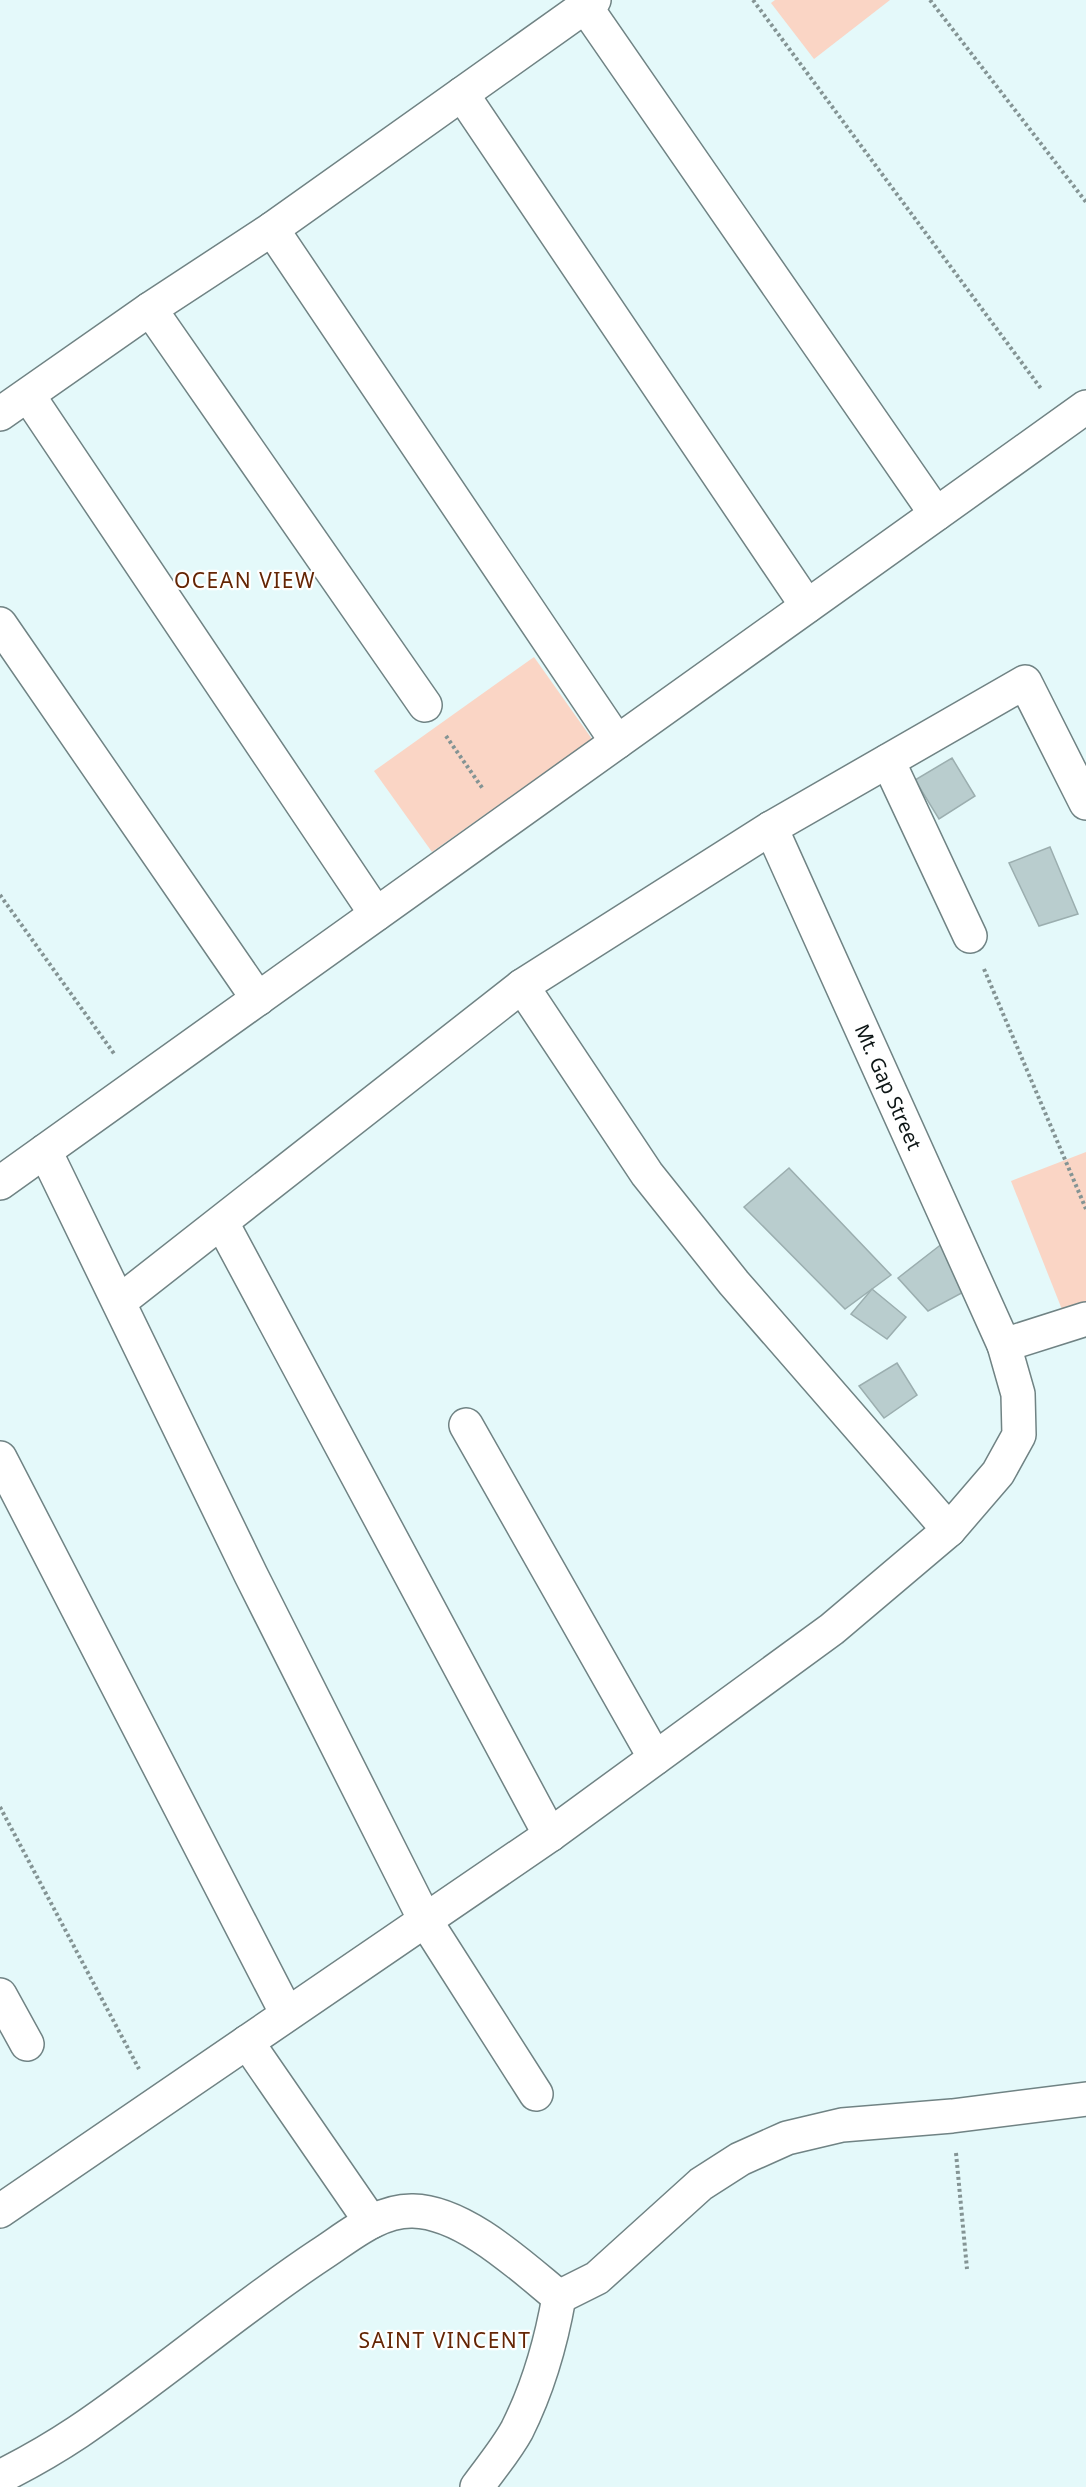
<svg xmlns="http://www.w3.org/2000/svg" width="1086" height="2487" font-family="'Noto Sans',sans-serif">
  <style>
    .green { fill: #fad5c5 }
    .building { fill: #b9cdce; stroke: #9baeaf; stroke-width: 1.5 }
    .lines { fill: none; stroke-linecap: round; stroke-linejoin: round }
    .minor-casing { stroke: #708384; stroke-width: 36 }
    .path { stroke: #849494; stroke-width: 4; stroke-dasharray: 3 3; stroke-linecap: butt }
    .minor { stroke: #fff; stroke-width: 33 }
    .labels { text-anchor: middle; stroke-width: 4.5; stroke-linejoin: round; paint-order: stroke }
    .street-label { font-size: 20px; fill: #0d1515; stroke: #fff }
    .neighbourhood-label { font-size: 21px; letter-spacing: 1.5px; fill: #642504; stroke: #fff }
  </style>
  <rect width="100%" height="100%" fill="#e4f9fa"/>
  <g class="green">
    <polygon points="775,0 890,0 814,59 771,3"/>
    <polygon points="534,657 592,739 432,852 374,771"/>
    <polygon points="1086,1152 1086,1303 1063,1312 1011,1181"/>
  </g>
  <g class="building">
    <polygon points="952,758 975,796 939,819 915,780"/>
    <polygon points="1050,847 1078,914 1039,926 1009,863"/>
    <polygon points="789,1168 891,1275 845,1309 744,1207"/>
    <polygon points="943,1243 971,1288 928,1311 898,1278"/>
    <polygon points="872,1289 906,1317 887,1339 851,1314"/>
    <polygon points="897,1363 917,1395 884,1418 859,1386"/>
  </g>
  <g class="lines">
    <g class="minor-casing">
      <g id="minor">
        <polyline points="585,6 936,514"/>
        <polyline points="462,94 807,606"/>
        <polyline points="272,229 617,742"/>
        <polyline points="150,309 425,705"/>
        <polyline points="28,395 376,914"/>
        <polyline points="0,414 150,309 272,229 594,0"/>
        <polyline points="0,624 258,999"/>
        <polyline points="888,761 970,936"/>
        <polyline points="522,986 647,1174 734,1283 949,1530"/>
        <polyline points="45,1151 251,1575 425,1920 536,2094"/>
        <polyline points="0,1183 1086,407"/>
        <polyline points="222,1223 550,1835"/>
        <polyline points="119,1302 522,986 771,828 1025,682 1086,803"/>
        <polyline points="1004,1345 1086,1319"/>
        <polyline points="466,1425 655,1758"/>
        <polyline points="0,1458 287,2014"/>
        <polyline points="0,1995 27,2044"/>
        <polyline points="247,2042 371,2222"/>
        <polyline points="0,2211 550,1835 832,1629 949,1530 998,1473 1019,1435 1018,1394 1004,1345 771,828"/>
        <polyline points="559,2297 597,2278 701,2184 740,2159 787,2138 842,2125 952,2116 1086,2099"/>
        <path d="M0 2477C26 2464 54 2448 78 2432 161 2376 237 2310 320 2255 348 2237 378 2210 413 2211 464 2212 521 2266 559 2297"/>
        <path d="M477 2487C490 2469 506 2450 517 2430 538 2388 551 2343 559 2297"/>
      </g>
    </g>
    <g class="path">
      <polyline points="753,0 1042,390"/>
      <polyline points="930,0 1086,202"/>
      <polyline points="446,736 483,789"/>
      <polyline points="0,895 115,1055"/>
      <polyline points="984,969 1086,1209"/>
      <polyline points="0,1807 139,2069"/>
      <polyline points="956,2153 967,2269"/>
    </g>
    <use href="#minor" class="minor"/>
  </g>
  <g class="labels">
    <g class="street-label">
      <text transform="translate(888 1087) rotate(66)" y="7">Mt. Gap Street</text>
    </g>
    <g class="neighbourhood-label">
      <text x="245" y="588">OCEAN VIEW</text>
      <text x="445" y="2348">SAINT VINCENT</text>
    </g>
  </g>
</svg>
